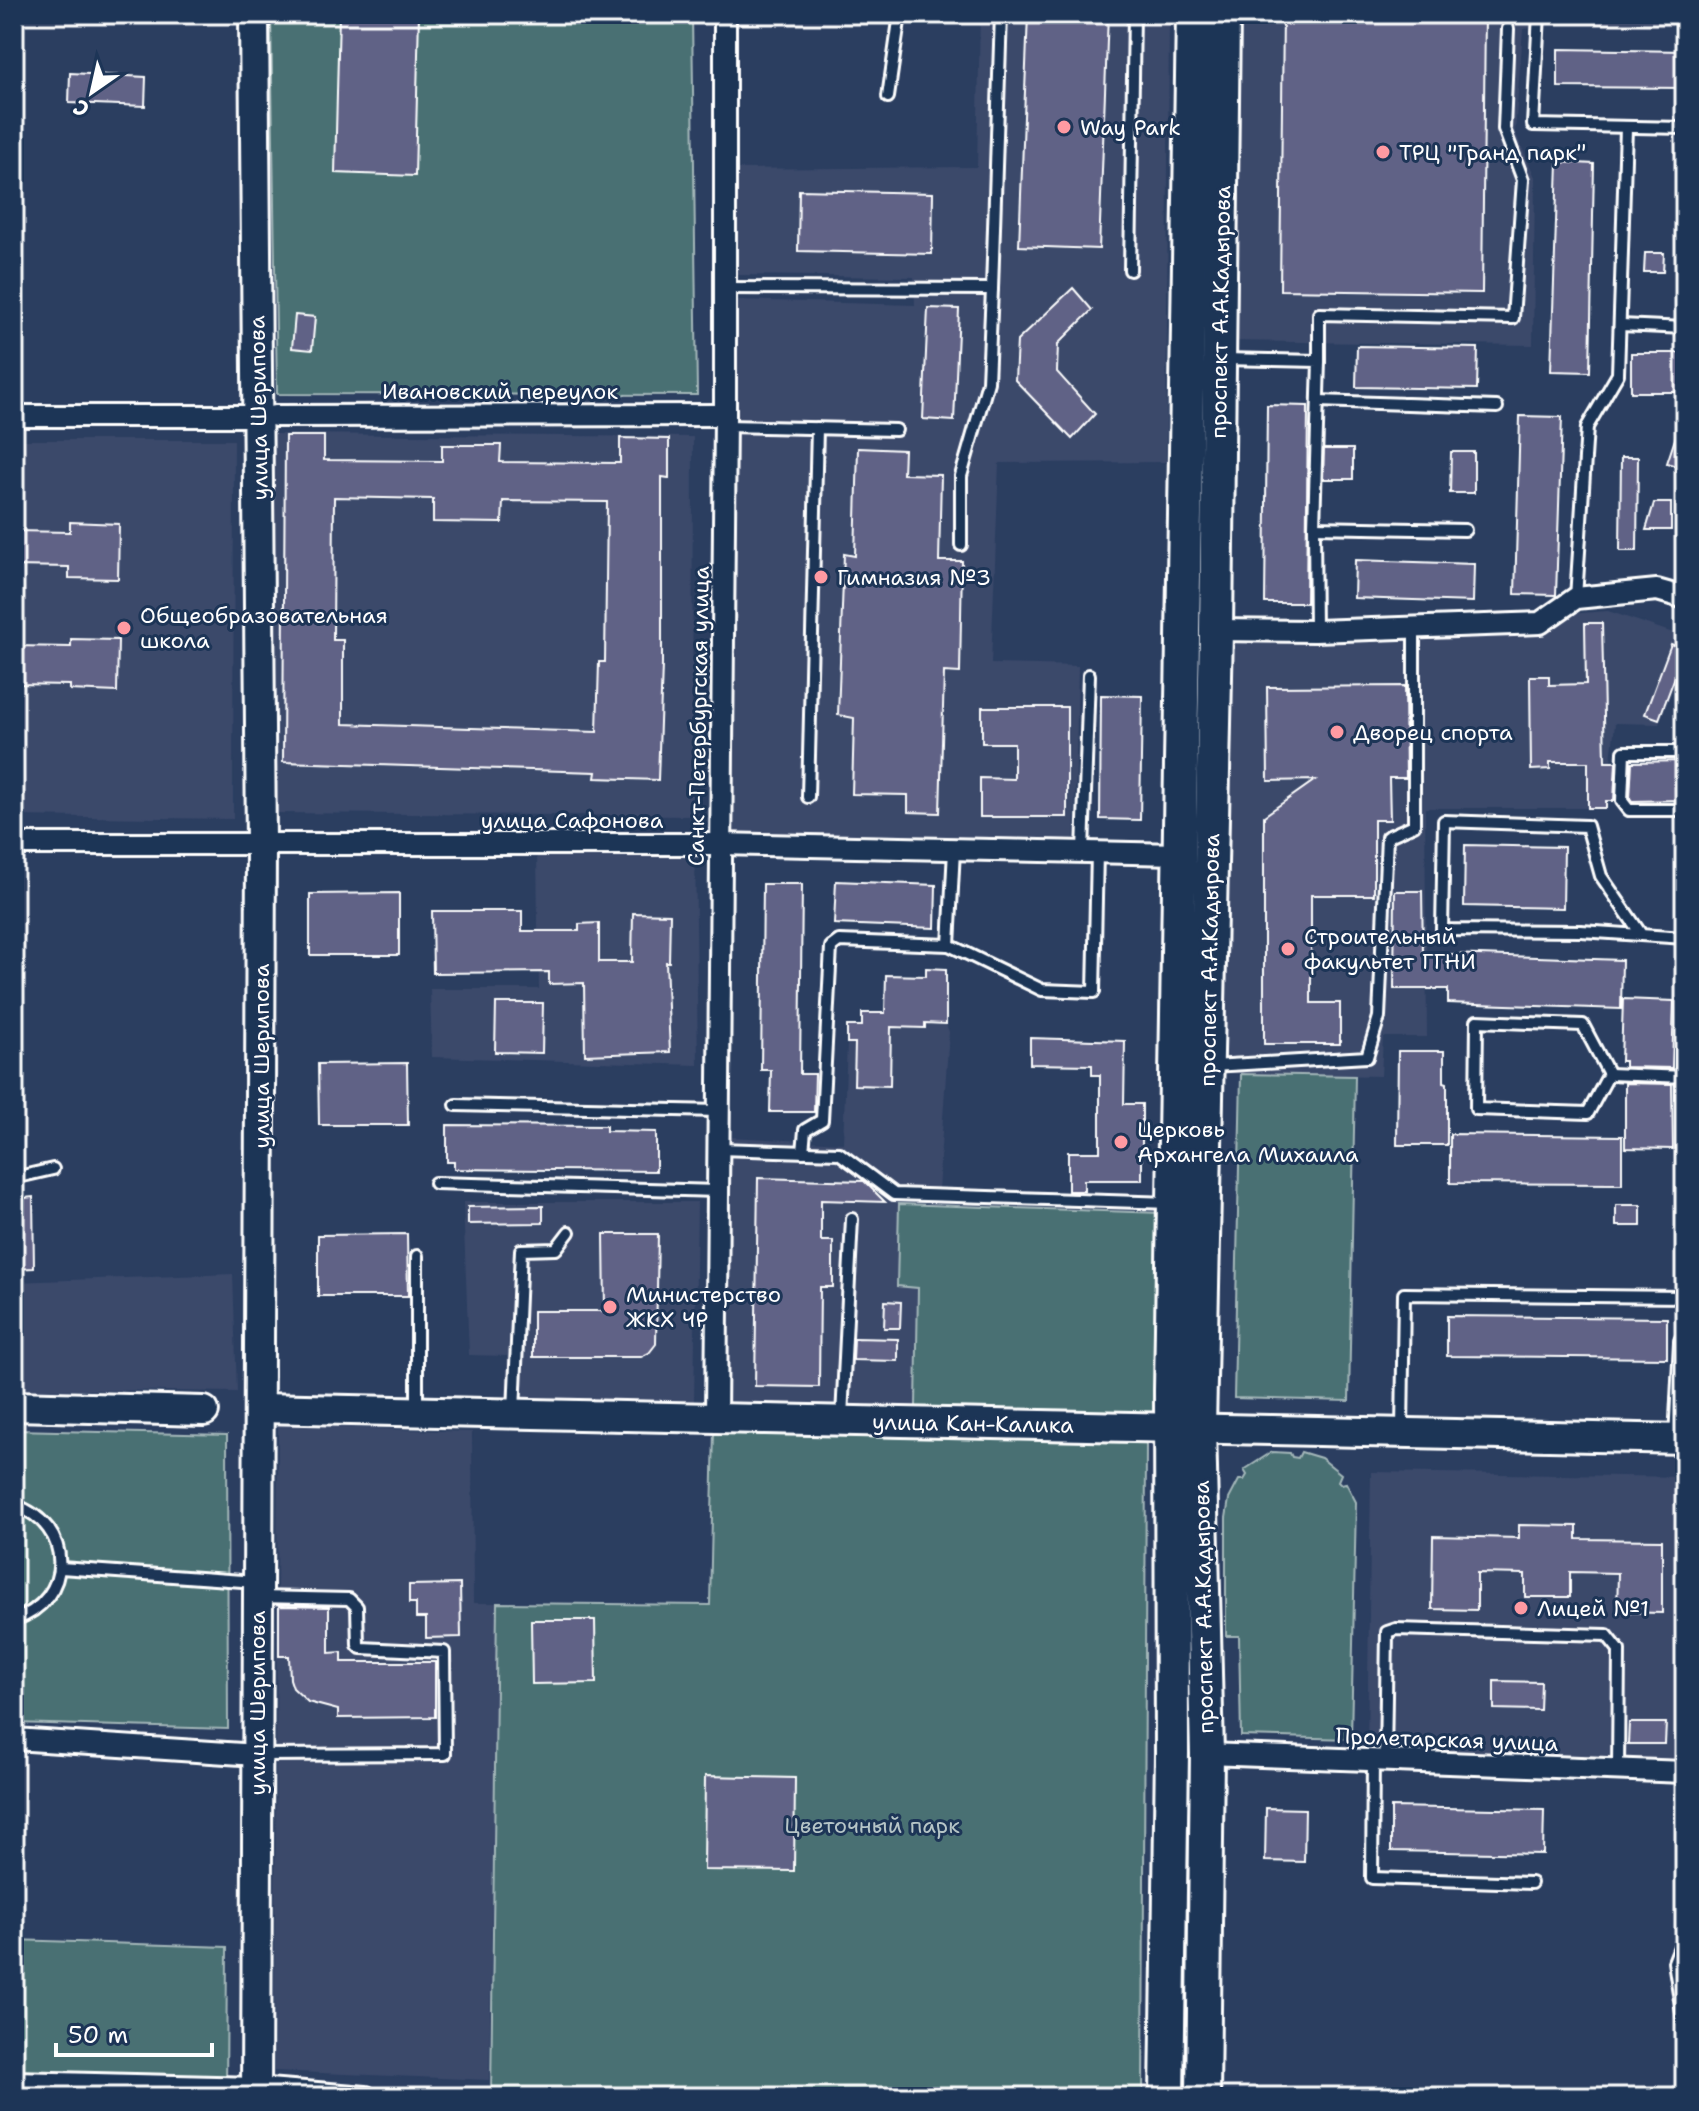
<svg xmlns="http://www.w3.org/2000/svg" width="1699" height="2111" font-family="'Shantell Sans',sans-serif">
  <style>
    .built { fill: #3b496b }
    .green { fill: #486f73; stroke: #a4b7b9; stroke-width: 2 }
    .building { fill: #616286; stroke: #fff; stroke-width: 2; fill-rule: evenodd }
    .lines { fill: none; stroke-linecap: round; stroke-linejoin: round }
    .lane-casing { stroke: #fff; stroke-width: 16 }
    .street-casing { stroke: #fff; stroke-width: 26 }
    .secondary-casing { stroke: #fff; stroke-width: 34 }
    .primary-casing { stroke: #fff; stroke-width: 38 }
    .lane { stroke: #1d3557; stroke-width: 10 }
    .street { stroke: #1d3557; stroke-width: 20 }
    .secondary { stroke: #1d3557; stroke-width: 28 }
    .primary { stroke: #1d3557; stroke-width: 32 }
    .poi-dot { fill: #ff9aa2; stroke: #1d3557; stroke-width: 3 }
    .labels { text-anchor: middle; stroke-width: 6; stroke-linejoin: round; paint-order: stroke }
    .poi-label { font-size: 22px; fill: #fff; stroke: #1d3557; text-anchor: start }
    .street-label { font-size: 22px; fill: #fff; stroke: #1d3557 }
    .park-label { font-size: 22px; fill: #b6c5c7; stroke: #1d3557 }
  </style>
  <rect width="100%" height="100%" fill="#2b3e60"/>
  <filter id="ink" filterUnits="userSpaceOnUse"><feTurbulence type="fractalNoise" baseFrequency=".0125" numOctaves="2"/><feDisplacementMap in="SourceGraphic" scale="16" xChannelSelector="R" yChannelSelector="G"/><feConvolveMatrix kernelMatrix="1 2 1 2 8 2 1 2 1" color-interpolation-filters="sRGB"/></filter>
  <g filter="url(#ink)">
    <g class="built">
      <polygon points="980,14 1169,14 1166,462 999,463 991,664 1078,666 1074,858 732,849 732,300 915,305 914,277 736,275 734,169 977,167"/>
      <polygon points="1235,14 1685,14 1685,27 1561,24 1523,29 1515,132 1535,177 1533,345 1229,341"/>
      <polygon points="274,434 693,437 692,816 273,813"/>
      <polygon points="14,440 234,440 233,819 14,816"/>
      <polygon points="1608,611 1685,637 1685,658 1659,724 1615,723 1606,808 1425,808 1427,1037 1383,1037 1381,1076 1221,1073 1228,639"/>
      <polygon points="695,851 698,1065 432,1057 430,989 539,989 537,854"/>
      <polygon points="925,1023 946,1024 949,1032 938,1190 901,1187 899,1204 897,1286 918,1287 916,1408 728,1401 729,1137 843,1143 847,1043 873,1044 873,1027 925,1028"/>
      <polygon points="463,1202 697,1202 694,1403 506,1401 507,1356 469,1355"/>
      <polygon points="233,1274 237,1392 14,1389 14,1282"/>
      <polygon points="278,1425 472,1432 473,1603 497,1603 489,2080 274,2071"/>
      <polygon points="1371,1472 1685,1477 1685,1759 1367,1752"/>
    </g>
    <g class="green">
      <polygon points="271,14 692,14 697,395 277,394"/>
      <polygon points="1241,1074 1355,1076 1349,1401 1234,1398"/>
      <polygon points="899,1204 1162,1213 1158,1413 916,1408 918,1288 897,1286"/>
      <polygon points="14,1430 227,1435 228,1729 14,1723"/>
      <polygon points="714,1430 1146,1441 1143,2097 491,2097 497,1603 710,1605"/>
      <polygon points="1272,1452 1290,1453 1292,1457 1298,1458 1301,1452 1321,1458 1341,1474 1338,1481 1341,1484 1346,1483 1356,1502 1351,1739 1241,1736 1239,1636 1226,1636 1226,1518 1229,1499 1239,1480 1244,1480 1247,1475 1244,1470"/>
      <polygon points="14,1940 227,1947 226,2097 14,2097"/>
    </g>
    <g class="building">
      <polygon points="339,14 419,14 415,176 335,173"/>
      <polygon points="1028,14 1108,14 1099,249 1019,246"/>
      <polygon points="1283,14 1485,14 1482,293 1280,290"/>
      <polygon points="1558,49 1685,51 1685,88 1558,87"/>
      <polygon points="70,73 146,77 145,106 69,103"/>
      <polygon points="1558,162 1594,164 1590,372 1551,371"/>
      <polygon points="799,190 933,193 932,254 798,251"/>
      <polygon points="1645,253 1664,253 1663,272 1644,272"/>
      <polygon points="1073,288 1092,310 1058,344 1057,372 1095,414 1072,439 1015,380 1017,341"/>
      <polygon points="928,308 959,309 954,421 923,419"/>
      <polygon points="295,315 315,317 312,350 292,348"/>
      <polygon points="1357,346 1478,348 1477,389 1356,387"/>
      <rect x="1631" y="353" width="54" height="39"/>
      <polygon points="1267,405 1308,406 1306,603 1265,603"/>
      <polygon points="1520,416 1562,417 1556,595 1515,594"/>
      <polygon points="1682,418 1685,419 1685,469 1667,463"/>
      <path d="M285 436H324V460L442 461V445H501L500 462 620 463V438L669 439V478L662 477V665L658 780 595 778 596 772 283 762ZM334 497 433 499V522L502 523 503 501 607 502 605 662H599L597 732 343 724V640H333Z"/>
      <polygon points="858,448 904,450 903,474 941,475 939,561 962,561 960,673 944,672 940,813 908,812 908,795 852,794 854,718 838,715 844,554 855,556"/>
      <polygon points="1324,449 1353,449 1353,479 1323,479"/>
      <polygon points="1451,452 1474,452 1474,493 1450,493"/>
      <polygon points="1621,457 1638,457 1637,551 1620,551"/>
      <polygon points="1654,503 1671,503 1671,530 1646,530"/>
      <polygon points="70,522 119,524 118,579 69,578 69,567 14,566 14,531 70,532"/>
      <polygon points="1355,560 1474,564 1473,602 1354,598"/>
      <polygon points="1585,623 1602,623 1605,762 1616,762 1614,801 1606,801 1606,808 1588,808 1588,762 1550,762 1550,769 1531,770 1530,676 1549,676 1549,685 1586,684"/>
      <polygon points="71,639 118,640 117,692 70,690 70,685 14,684 14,646 71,647"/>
      <polygon points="1671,644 1685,650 1659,719 1645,714"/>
      <polygon points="1405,686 1406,778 1389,778 1390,820 1374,820 1374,895 1311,895 1311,1003 1340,1003 1340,1044 1264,1044 1264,816 1315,780 1268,781 1267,687"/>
      <polygon points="1101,695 1142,696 1140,820 1100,819"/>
      <polygon points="982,707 1067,707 1067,817 980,817 980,778 1014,779 1014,743 982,743"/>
      <polygon points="1685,761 1685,800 1632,801 1630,798 1632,762"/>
      <polygon points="1465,845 1564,847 1563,908 1464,906"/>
      <polygon points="836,881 936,885 935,928 834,924"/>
      <polygon points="763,884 802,884 800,1074 815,1074 814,1112 770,1112 771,1070 761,1070"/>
      <polygon points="1395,891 1422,891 1423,953 1622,960 1621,1009 1448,1003 1448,989 1394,989"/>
      <polygon points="399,893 399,955 310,955 310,894"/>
      <polygon points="432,911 522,911 522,931 579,931 579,924 599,923 599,962 632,962 633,913 670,914 669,962 666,962 670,1052 585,1055 584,983 549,984 549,972 433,973"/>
      <polygon points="926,968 946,969 946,1024 925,1023 925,1028 891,1027 890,1086 854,1085 855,1043 847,1043 847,1026 862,1026 862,1013 885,1013 886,975 926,976"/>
      <polygon points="1623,999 1674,1001 1672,1068 1625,1067 1625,1061 1621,1061"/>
      <polygon points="496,1003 543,1003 542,1053 495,1052"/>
      <polygon points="1030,1038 1125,1041 1124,1104 1142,1104 1142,1180 1084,1180 1084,1191 1068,1191 1068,1152 1100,1152 1100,1075 1092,1075 1092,1065 1030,1064"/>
      <polygon points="1398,1051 1444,1051 1444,1082 1447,1083 1447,1145 1397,1145"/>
      <polygon points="407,1063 408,1125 319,1125 318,1064"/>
      <polygon points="1625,1083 1672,1084 1673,1149 1625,1148"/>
      <polygon points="447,1125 606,1126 606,1131 656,1132 656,1171 454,1169 454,1162 447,1162"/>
      <polygon points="1450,1134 1622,1136 1622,1184 1450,1183"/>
      <polygon points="758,1178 864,1181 885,1202 821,1200 821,1241 833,1241 833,1287 820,1287 819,1387 755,1386"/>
      <polygon points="33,1197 34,1268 14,1269 15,1199"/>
      <rect x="1616" y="1205" width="25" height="21"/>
      <polygon points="543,1206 543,1223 468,1224 468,1207"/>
      <polygon points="407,1234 408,1296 318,1296 318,1235"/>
      <polygon points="604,1234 658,1234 656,1344 649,1353 641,1357 533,1357 533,1311 605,1311"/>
      <polygon points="885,1301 901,1302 900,1328 884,1328"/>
      <polygon points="1447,1316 1667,1318 1667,1358 1447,1356"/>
      <polygon points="854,1338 898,1339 898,1361 853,1360"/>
      <polygon points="1519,1525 1577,1526 1577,1539 1662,1540 1662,1613 1617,1612 1618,1573 1570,1572 1570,1597 1525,1597 1525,1574 1477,1573 1477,1610 1432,1609 1433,1536 1519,1538"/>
      <polygon points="460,1584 461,1637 426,1638 426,1618 416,1618 416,1603 409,1603 409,1585"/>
      <polygon points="279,1606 329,1607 329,1653 342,1652 342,1662 435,1662 435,1717 338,1718 338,1710 308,1702 293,1688 290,1679 289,1656 279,1656"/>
      <polygon points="531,1620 595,1620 596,1683 532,1684"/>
      <polygon points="1494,1681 1541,1682 1540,1710 1494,1709"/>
      <polygon points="1629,1723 1666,1723 1665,1744 1628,1744"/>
      <polygon points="705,1776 795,1778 794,1871 704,1870"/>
      <polygon points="1391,1807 1544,1810 1543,1854 1391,1851"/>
      <polygon points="1266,1808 1305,1809 1304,1862 1265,1861"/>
    </g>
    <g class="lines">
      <g class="lane-casing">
        <g id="lane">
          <polyline points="1539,14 1533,125 1685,128"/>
          <polyline points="888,97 900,14"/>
          <polyline points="1130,270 1134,14"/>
          <polyline points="725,288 992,289 1001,14"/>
          <polyline points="1621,325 1685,328"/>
          <polyline points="1223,359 1319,361 1314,527 1315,631"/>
          <polyline points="1319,361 1319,314 1513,318 1523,180 1504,129 1508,29"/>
          <polyline points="1318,401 1497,407"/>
          <polyline points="725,426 896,430"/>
          <polyline points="1314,527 1465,530"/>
          <polyline points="961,545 961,476 988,382 992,289"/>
          <polyline points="1576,598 1587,427 1618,374 1626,128"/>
          <polyline points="1685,752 1624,752 1622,801 1629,810 1685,810"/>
          <polyline points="808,797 817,428"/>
          <polyline points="954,850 949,945 1042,990 1094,992 1097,852"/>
          <polyline points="1083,852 1089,675"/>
          <polyline points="1641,934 1601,876 1587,826 1444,821 1442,930 1581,931 1685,938"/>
          <polygon points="1477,1021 1583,1025 1609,1074 1588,1113 1476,1109"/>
          <polyline points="1212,1066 1367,1057 1379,1017 1387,837 1414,825 1414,628"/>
          <polyline points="1609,1074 1685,1077"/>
          <polyline points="456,1105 719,1111"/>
          <polyline points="719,1149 839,1153 894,1194 1171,1203"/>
          <polyline points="803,1152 805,1130 822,1120 831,947 839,941 949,945"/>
          <polyline points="14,1178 53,1169"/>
          <polyline points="435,1183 718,1191"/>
          <polyline points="417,1410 417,1256"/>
          <polyline points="514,1412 521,1250 556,1249 569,1232"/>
          <polyline points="842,1417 852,1219"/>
          <polyline points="1402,1430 1404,1294 1685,1297"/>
          <path d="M14 1505C75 1525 74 1600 14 1620"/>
          <polyline points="61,1568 256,1582"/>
          <polyline points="259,1755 445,1754 444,1652 361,1648 358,1645 357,1607 349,1599 259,1597"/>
          <polyline points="1373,1759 1372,1878 1531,1883"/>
          <polyline points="1385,1760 1387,1632 1396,1629 1607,1635 1619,1650 1618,1770"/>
          <polyline points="1685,1934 1674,1962 1685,2031"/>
        </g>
      </g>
      <g class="street-casing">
        <g id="street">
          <polyline points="14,416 258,416"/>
          <polyline points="275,416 725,415"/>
          <polyline points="1216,630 1315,631 1540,623 1576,598 1657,590 1685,598"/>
          <polyline points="14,844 720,844 1178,854"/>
          <polyline points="716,1418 725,415 725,14"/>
          <polyline points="1680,1438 1685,1342"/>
          <polyline points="14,1739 257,1755"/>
          <polyline points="1207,1754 1685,1772"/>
          <polyline points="14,2082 256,2088 366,2097"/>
        </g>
      </g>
      <g class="secondary-casing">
        <g id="secondary">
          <polyline points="254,14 261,845 256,2097"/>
          <polyline points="14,1406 204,1411"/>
          <polyline points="260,1408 1685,1439"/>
        </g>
      </g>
      <g class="primary-casing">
        <g id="primary">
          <polyline points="1167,2097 1172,1753 1171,1390 1193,14"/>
          <polyline points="1203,2097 1207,1754 1199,1427 1216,630 1223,14"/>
        </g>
      </g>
      <use href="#lane" class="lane"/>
      <use href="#street" class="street"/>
      <use href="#secondary" class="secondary"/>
      <use href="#primary" class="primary"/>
    </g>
  </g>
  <g class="poi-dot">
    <circle cx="1064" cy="127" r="8"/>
    <circle cx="1383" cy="152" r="8"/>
    <circle cx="821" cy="577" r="8"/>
    <circle cx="124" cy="628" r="8"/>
    <circle cx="1337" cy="732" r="8"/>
    <circle cx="1288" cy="949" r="8"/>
    <circle cx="1121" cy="1142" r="8"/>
    <circle cx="610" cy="1307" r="8"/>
    <circle cx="1521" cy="1608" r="8"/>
  </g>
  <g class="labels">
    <g class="poi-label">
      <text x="1080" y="135">Way Park</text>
      <text x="1399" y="160">ТРЦ "Гранд парк"</text>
      <text x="837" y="585">Гимназия №3</text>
      <text x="140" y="623">Общеобразовательная<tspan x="140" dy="25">школа</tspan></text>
      <text x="1353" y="740">Дворец спорта</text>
      <text x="1304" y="944">Строительный<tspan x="1304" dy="25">факультет ГГНИ</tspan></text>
      <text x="1137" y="1137">Церковь<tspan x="1137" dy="25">Архангела Михаила</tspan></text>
      <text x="626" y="1302">Министерство<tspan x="626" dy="25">ЖКХ ЧР</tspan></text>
      <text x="1537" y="1616">Лицей №1</text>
    </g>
    <g class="street-label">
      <text transform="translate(1220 312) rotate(-89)" y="8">проспект А.А.Кадырова</text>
      <text x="500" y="399">Ивановский переулок</text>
      <text transform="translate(258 408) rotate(-91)" y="8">улица Шерипова</text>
      <text transform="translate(698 716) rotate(-89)" y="8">Санкт-Петербургская улица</text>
      <text x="572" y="828">улица Сафонова</text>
      <text transform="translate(1209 960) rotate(-89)" y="8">проспект А.А.Кадырова</text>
      <text transform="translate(261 1056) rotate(-90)" y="8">улица Шерипова</text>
      <text transform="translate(973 1423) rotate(1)" y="8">улица Кан-Калика</text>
      <text transform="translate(1203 1607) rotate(-91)" y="8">проспект А.А.Кадырова</text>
      <text transform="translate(257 1703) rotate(-90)" y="8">улица Шерипова</text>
      <text transform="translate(1447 1739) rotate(2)" y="8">Пролетарская улица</text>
    </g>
    <g class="park-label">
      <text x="872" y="1833">Цветочный парк</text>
    </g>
  </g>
  <rect width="1699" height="2111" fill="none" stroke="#1d3557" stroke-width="48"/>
  <rect x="24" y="24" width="1651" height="2063" fill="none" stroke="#fff" stroke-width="3" filter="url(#ink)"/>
  <g transform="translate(92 92) rotate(214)" stroke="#1d3557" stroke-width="6" paint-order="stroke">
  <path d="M0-6L14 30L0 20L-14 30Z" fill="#ffffff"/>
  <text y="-12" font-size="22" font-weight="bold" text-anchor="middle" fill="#ffffff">С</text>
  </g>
  <path d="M56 2043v12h156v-12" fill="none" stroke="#ffffff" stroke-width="4"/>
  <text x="68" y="2043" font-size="24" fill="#ffffff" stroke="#1d3557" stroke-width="6" paint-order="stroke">50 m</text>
</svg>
